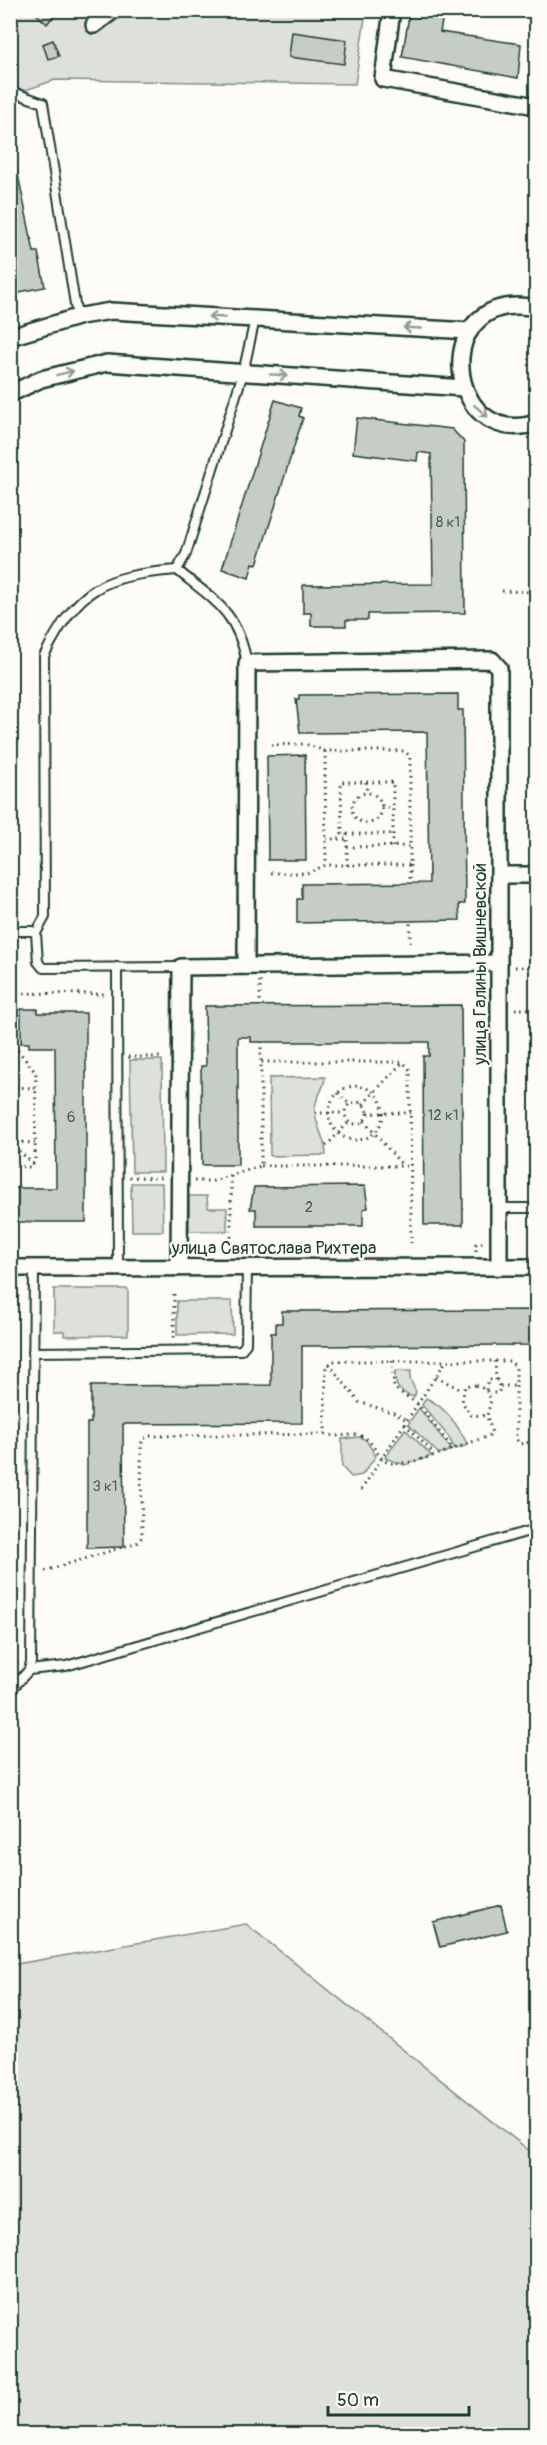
<svg xmlns="http://www.w3.org/2000/svg" width="547" height="2445" font-family="Pangolin,sans-serif">
  <style>
    .green { fill: #dde0db; stroke: #7e8e88; stroke-width: 1.5 }
    .building { fill: #c6cdc7; stroke: #1f3d34; stroke-width: 1.5 }
    .lines { fill: none; stroke-linecap: round; stroke-linejoin: round }
    .service-casing { stroke: #1f3d34; stroke-width: 12 }
    .minor-casing { stroke: #1f3d34; stroke-width: 20 }
    .path { stroke: #1f3d34; stroke-width: 3; stroke-dasharray: 1.5 4.5; stroke-linecap: butt }
    .service { stroke: #fdfcf7; stroke-width: 8 }
    .minor { stroke: #fdfcf7; stroke-width: 15 }
    .oneway { stroke: #8e9c96 }
    .labels { text-anchor: middle; stroke-width: 5; stroke-linejoin: round; paint-order: stroke }
    .number-label { font-size: 15px; fill: #496159 }
    .street-label { font-size: 18px; fill: #1f3d34; stroke: #fdfcf7 }
  </style>
  <rect width="100%" height="100%" fill="#fdfcf7"/>
  <filter id="ink" filterUnits="userSpaceOnUse"><feTurbulence type="fractalNoise" baseFrequency=".0167" numOctaves="2"/><feDisplacementMap in="SourceGraphic" scale="12" xChannelSelector="R" yChannelSelector="G"/><feConvolveMatrix kernelMatrix="1 2 1 2 8 2 1 2 1" color-interpolation-filters="sRGB"/></filter>
  <g filter="url(#ink)">
    <g class="green">
      <polygon points="10,11 366,11 355,84 55,80 11,95"/>
      <polygon points="130,1060 162,1060 163,1172 132,1172"/>
      <path d="M325 1077C325 1089 315 1097 315 1109 315 1127 326 1138 326 1155L270 1156 269 1078Z"/>
      <polygon points="131,1183 162,1183 163,1231 132,1231"/>
      <polygon points="189,1196 207,1196 208,1208 227,1208 227,1231 189,1231"/>
      <polygon points="54,1289 128,1289 128,1335 64,1336 64,1331 54,1331"/>
      <polygon points="177,1301 232,1301 233,1334 177,1335"/>
      <path d="M395 1371H411L410 1379 416 1392 414 1397C399 1393 394 1386 395 1371Z"/>
      <path d="M426 1398C446 1407 458 1426 468 1445L455 1449 448 1436 422 1405Z"/>
      <polygon points="419,1408 452,1450 439,1454 408,1424"/>
      <polygon points="405,1429 432,1456 405,1465 385,1458"/>
      <polygon points="360,1437 366,1440 376,1456 362,1475 351,1477 342,1467 342,1439"/>
      <polygon points="246,1924 536,2156 536,2434 11,2434 11,1965"/>
    </g>
    <g class="building">
      <polygon points="32,10 58,10 47,24"/>
      <polygon points="410,10 444,10 440,32 521,44 518,78 402,57"/>
      <polygon points="292,32 347,40 344,64 289,57"/>
      <polygon points="53,40 59,56 48,59 43,44"/>
      <polygon points="10,136 34,252 38,252 45,287 24,291 10,298"/>
      <polygon points="275,400 301,408 299,416 303,418 257,564 253,563 249,578 222,569"/>
      <polygon points="357,418 452,429 464,442 465,613 368,614 368,620 346,620 346,626 311,626 311,613 303,613 303,585 433,584 431,454 418,452 417,461 353,453"/>
      <polygon points="10,676 13,676 14,892 10,892"/>
      <polygon points="458,694 458,710 463,710 465,904 459,904 460,920 297,923 297,899 302,899 302,884 429,883 427,732 300,733 296,699 299,699 299,695"/>
      <polygon points="305,755 306,860 268,860 267,756"/>
      <polygon points="461,1005 463,1225 424,1225 423,1056 429,1056 429,1042 251,1042 251,1037 238,1037 238,1165 202,1165 201,1066 206,1066 205,1006"/>
      <polygon points="21,1009 38,1009 38,1013 86,1013 86,1222 10,1222 10,1188 56,1188 55,1047 29,1047 29,1043 21,1043"/>
      <polygon points="365,1186 368,1208 363,1209 363,1226 256,1226 256,1209 250,1209 254,1187"/>
      <polygon points="536,1310 536,1345 302,1346 302,1423 123,1424 124,1547 87,1548 87,1423 91,1423 91,1386 271,1385 271,1333 276,1333 276,1323 282,1323 282,1311"/>
      <polygon points="501,1905 507,1931 440,1947 433,1922"/>
    </g>
    <g class="lines">
      <g class="service-casing">
        <g id="service">
          <polyline points="10,91 43,103 77,317"/>
          <path d="M177 570C215 601 237 611 247 663"/>
          <polyline points="10,931 32,931 36,933 38,962 43,968 181,967"/>
          <path d="M36 933 45 917 44 656C79 587 102 576 177 570L186 554 243 373 255 319"/>
          <polyline points="117,967 118,1267"/>
          <polyline points="499,1208 536,1208"/>
          <polyline points="33,1352 241,1350 246,1344 247,1267"/>
          <polyline points="29,1670 66,1666 536,1529"/>
          <polyline points="10,1691 29,1670 31,1662 34,1268"/>
        </g>
      </g>
      <g class="minor-casing">
        <g id="minor">
          <polyline points="392,10 383,79 536,106"/>
          <polyline points="94,25 114,10"/>
          <path d="M536 308C427 287 445 452 536 423"/>
          <polyline points="10,337 81,316 111,311 470,331"/>
          <polyline points="10,394 41,379 107,363 464,388"/>
          <polyline points="499,875 536,875"/>
          <polyline points="246,966 247,663 492,660 499,668 499,1267"/>
          <polyline points="179,1267 181,967 499,963"/>
          <polyline points="10,1268 536,1267"/>
        </g>
      </g>
      <g class="path">
        <polyline points="502,591 536,592"/>
        <polyline points="271,745 305,744 325,751 404,751 410,756 410,865 326,865 307,873 271,873"/>
        <polyline points="325,751 326,865"/>
        <polyline points="366,782 367,793"/>
        <circle cx="367" cy="808" r="15"/>
        <polyline points="381,808 393,808"/>
        <polyline points="347,834 347,865"/>
        <polyline points="326,839 347,839"/>
        <polyline points="347,847 410,846"/>
        <polyline points="393,847 393,782 341,782 342,834 393,834"/>
        <polyline points="410,865 410,883"/>
        <polyline points="410,943 410,920"/>
        <polyline points="13,945 12,993 105,994"/>
        <polyline points="515,967 536,968"/>
        <polyline points="260,981 260,1006"/>
        <polyline points="515,1009 536,1009"/>
        <polyline points="12,1021 12,993"/>
        <polyline points="128,1057 164,1057"/>
        <polyline points="261,1061 261,1042"/>
        <polyline points="10,1079 15,1099 10,1124"/>
        <circle cx="356" cy="1113" r="27"/>
        <polyline points="10,1087 36,1088"/>
        <polyline points="338,1093 349,1104"/>
        <circle cx="356" cy="1113" r="11"/>
        <polyline points="363,1104 403,1062"/>
        <polyline points="315,1113 345,1113"/>
        <polyline points="368,1113 411,1113"/>
        <polyline points="364,1121 403,1166"/>
        <polyline points="10,1142 35,1143"/>
        <polyline points="10,1143 34,1165"/>
        <polyline points="326,1146 349,1122"/>
        <polyline points="10,1166 30,1167 35,1162 36,1073 13,1044 12,1022"/>
        <polyline points="261,1166 410,1166"/>
        <polyline points="231,1176 231,1243"/>
        <polyline points="129,1177 164,1178"/>
        <polyline points="194,1181 213,1181 261,1166 261,1062 403,1062 410,1070 411,1243"/>
        <polyline points="476,1251 476,1244 483,1243"/>
        <polyline points="174,1294 174,1340"/>
        <polyline points="392,1361 394,1388 418,1404 452,1448"/>
        <polyline points="495,1361 496,1380"/>
        <polyline points="329,1364 359,1402 394,1413 407,1420"/>
        <polyline points="436,1377 462,1390"/>
        <polygon points="476,1385 486,1390 491,1400 487,1416 471,1415 462,1402 465,1386"/>
        <polyline points="500,1386 516,1386"/>
        <polyline points="486,1390 488,1380 497,1380 500,1389 498,1393 489,1393"/>
        <polyline points="405,1424 434,1454"/>
        <path d="M325 1434C341 1439 350 1432 361 1436 374 1440 375 1456 387 1462 406 1470 467 1443 489 1436L492 1433 487 1416"/>
        <polyline points="361,1490 446,1361"/>
        <polyline points="10,1527 20,1527"/>
        <polyline points="45,1571 139,1542 142,1536 141,1445 143,1439 149,1436 325,1434 326,1368 332,1361 510,1361 516,1367 516,1439 520,1444 536,1441"/>
        <polyline points="10,1586 19,1592"/>
      </g>
      <use href="#service" class="service"/>
      <use href="#minor" class="minor"/>
    </g>
    <defs><path id="oneway-shaft" d="M-6 0H5M1.5-3L5.5 0L1.5 3" fill="none" stroke-width="1.6" stroke-linecap="round" stroke-linejoin="round" transform="scale(1.5)"/></defs>
    <g class="oneway">
      <use href="#oneway-shaft" transform="translate(217 317) rotate(-177)"/>
      <use href="#oneway-shaft" transform="translate(412 328) rotate(-177)"/>
      <use href="#oneway-shaft" transform="translate(65 373) rotate(-14)"/>
      <use href="#oneway-shaft" transform="translate(279 375) rotate(4)"/>
      <use href="#oneway-shaft" transform="translate(481 411) rotate(41)"/>
    </g>
  </g>
  <g class="labels">
    <g class="number-label">
      <text x="448" y="527">8 к1</text>
      <text x="443" y="1120">12 к1</text>
      <text x="71" y="1122">6</text>
      <text x="309" y="1212">2</text>
      <text x="105" y="1491">3 к1</text>
    </g>
    <g class="street-label">
      <text transform="translate(480 964) rotate(-90)" y="6">улица Галины Вишневской</text>
      <text x="274" y="1254">улица Святослава Рихтера</text>
    </g>
  </g>
  <rect width="547" height="2445" fill="none" stroke="#fdfcf7" stroke-width="36"/>
  <rect x="18" y="18" width="511" height="2409" fill="none" stroke="#1f3d34" stroke-width="2" filter="url(#ink)"/>
  <path d="M328 2406v9h141v-9" fill="none" stroke="#1f3d34" stroke-width="3"/>
  <text x="337" y="2406" font-size="18" fill="#1f3d34" stroke="#fdfcf7" stroke-width="4.5" paint-order="stroke">50 m</text>
</svg>
